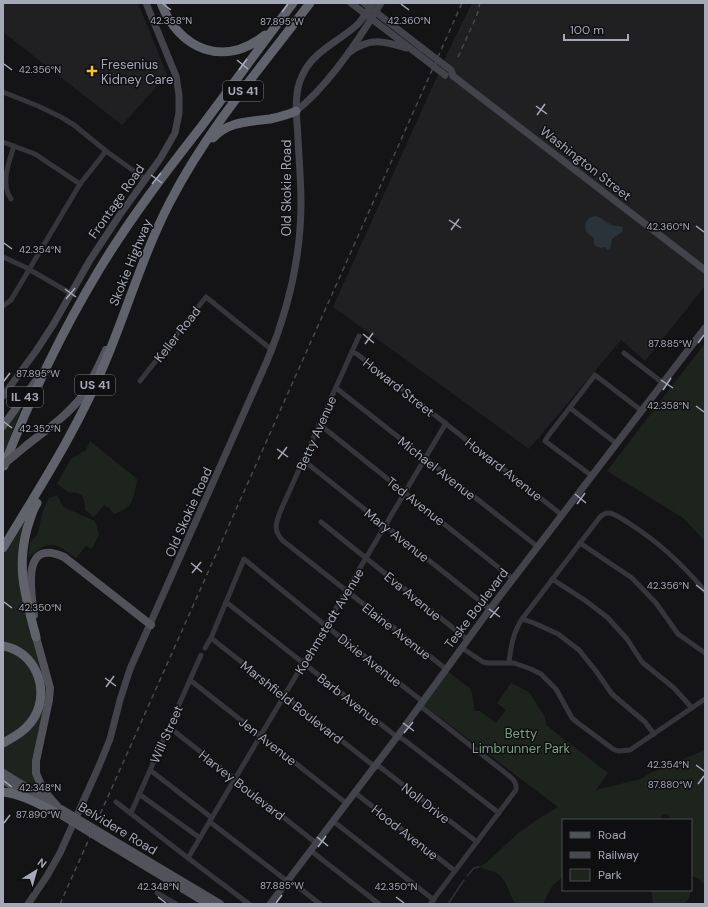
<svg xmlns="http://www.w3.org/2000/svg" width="708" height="907" font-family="'DM Sans',sans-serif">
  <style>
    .built { fill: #202023 }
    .green { fill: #1c241d }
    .water { fill: #2a323a }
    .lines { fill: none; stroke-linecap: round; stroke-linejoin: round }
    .stream { stroke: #2a323a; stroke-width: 1.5 }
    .street { stroke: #35353b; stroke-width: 5 }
    .secondary { stroke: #43444b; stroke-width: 7 }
    .primary { stroke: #51525a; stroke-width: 8 }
    .highway { stroke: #61636c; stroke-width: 9 }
    .rail { stroke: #484950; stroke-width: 1.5; stroke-dasharray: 5 4; stroke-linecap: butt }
    .secondary-bridge { stroke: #43444b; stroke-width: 7 }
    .primary-bridge { stroke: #51525a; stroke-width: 8 }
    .ticks { fill: none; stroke: #a5a9b7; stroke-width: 1.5 }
    .poi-dot { fill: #f8c12a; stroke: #0f0f11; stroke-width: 1.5 }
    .labels { text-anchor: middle; stroke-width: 3; stroke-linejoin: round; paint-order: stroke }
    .shield { fill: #0f0f11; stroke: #787b85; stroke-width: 1 }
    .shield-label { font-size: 12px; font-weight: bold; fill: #a5a9b7 }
    .poi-label { font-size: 13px; fill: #a5a9b7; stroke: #0f0f11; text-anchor: start }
    .street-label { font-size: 13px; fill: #a5a9b7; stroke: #0f0f11 }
    .park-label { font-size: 13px; fill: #7ba281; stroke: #0f0f11 }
    .ticks-label { font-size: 10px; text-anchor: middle; fill: #a5a9b7; stroke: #0f0f11; stroke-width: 3; stroke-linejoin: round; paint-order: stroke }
  </style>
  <rect width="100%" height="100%" fill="#141416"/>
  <g class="built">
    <polygon points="4,3 138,3 167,75 122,125 3,32 3,6"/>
    <polygon points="472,3 705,3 705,286 645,361 621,340 529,449 333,307 449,50"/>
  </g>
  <g class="green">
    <polygon points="705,343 705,541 683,518 607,471"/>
    <polygon points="21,408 21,409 3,457 3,430 16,413"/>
    <path d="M90 441 137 479C134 497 134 508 114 514L109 508 104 505 94 517 85 510C85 498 83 491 70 493L57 484 71 459 86 450Z"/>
    <polygon points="41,490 20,543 47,692 35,750 38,790 3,771 3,744 36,718 39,673 3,643 3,553"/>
    <path d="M57 495 63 507 95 521 99 534 92 549 86 546 76 558C52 542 52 539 28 558L30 543 38 533 43 510 49 498Z"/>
    <polygon points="3,647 14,651 35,673 37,703 26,724 3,739"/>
    <path d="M447 671 471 689 475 711H480L496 723 506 710 497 703 511 683 529 692 545 717 546 725 608 773 596 790 641 779 650 773 705 750V886C701 880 698 877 691 876V820H669L670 817 666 814 662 815 659 820H563V877L552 886 543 904H515C509 894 507 878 495 872 489 870 484 869 479 867L486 863 517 834 535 821 558 807 422 704Z"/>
    <path d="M651 890H691V891C690 897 688 901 683 904H653Z"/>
  </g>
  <path class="water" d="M595 216C602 217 604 221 610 224 614 227 618 225 623 227L622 232 612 239 610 249 607 250 606 247 601 248 595 246 594 243V238L587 233C583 224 586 218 595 216Z"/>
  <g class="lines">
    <g class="stream">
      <polyline points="467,876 474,868 479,867"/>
      <polyline points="448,904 464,880"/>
    </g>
    <g class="street">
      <polyline points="3,92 38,106 61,117 74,125 106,151 145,179"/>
      <polyline points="3,142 35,154 80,184"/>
      <path d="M11 199C0 183 9 162 14 146"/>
      <polyline points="3,257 25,267 70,293"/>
      <polyline points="3,306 11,300 80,184 106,151"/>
      <path d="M359 336 280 512C276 524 273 529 282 540L446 669"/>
      <polyline points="352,352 357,354 562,515"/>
      <polyline points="624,353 663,383"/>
      <polyline points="140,381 206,297 272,350"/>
      <polyline points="336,388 538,547"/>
      <polyline points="570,408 617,444"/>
      <polyline points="319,424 513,579"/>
      <polyline points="303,460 490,609"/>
      <polyline points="592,476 545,441 548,436 595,375 642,411"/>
      <polyline points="321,522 468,640"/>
      <polyline points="580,543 632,578 656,603 678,634 705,653"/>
      <polyline points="552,579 586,601 608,618 627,639 642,662 674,688 692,708"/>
      <polyline points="226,602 397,737 403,739 499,813"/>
      <polyline points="522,619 534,623 558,634 579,650 596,671 612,694 645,722 654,734"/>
      <polyline points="211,638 374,766 380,767 477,842"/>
      <polyline points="205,648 211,638 244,559 326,626 422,701"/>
      <polyline points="462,648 483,662 488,663 514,663 531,669 541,674 556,689 572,718 578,723 613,749 618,751 630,750 705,699"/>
      <path d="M509 662C511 646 513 633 522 619L600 517C602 515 605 513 608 513 615 513 624 520 630 524 659 542 683 565 705 591"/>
      <polyline points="190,680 346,803"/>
      <path d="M419 705 508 775C514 780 517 783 516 790L430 904"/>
      <polyline points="169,727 316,843"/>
      <polyline points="150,770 212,818"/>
      <polyline points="354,792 455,871"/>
      <polyline points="139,794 200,838"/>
      <polyline points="116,802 188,858 249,904"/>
      <polyline points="131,813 201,655"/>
      <polyline points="333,821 434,900"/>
      <polyline points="210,822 287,881 293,883 320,904"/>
      <polyline points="310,850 379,904"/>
      <polyline points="188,858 446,423"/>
      <polyline points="157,893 176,904"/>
    </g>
    <g class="secondary">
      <polyline points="351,3 419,55"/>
      <polyline points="364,3 422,48"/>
      <path d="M350 52C370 37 384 41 406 48"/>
      <polyline points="439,61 451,70 453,76 705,270"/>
      <path d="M296 111C328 86 360 38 381 3"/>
      <polyline points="3,396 36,351 53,325 90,260 119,216 160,159 175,133 179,113 179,95 176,76 146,3"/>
      <path d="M28 904 47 876 60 853 99 766 110 739 120 700 130 669 267 361C288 311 301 257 301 202 301 181 299 160 298 138 297 118 293 95 302 76 312 52 338 42 357 25 363 19 368 10 373 3"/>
      <polyline points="270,904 397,737 490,609 705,328"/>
    </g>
    <g class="primary">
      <polyline points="3,426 38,378"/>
      <path d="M27 445C46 430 68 415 83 395 92 381 99 365 106 350"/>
      <path d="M34 615C31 592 21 537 64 557L151 625"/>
      <polyline points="35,631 36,637 50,688 49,700 36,761 36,773 43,790 57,806"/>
      <polyline points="3,773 50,802"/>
      <polyline points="3,780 31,798"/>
      <polyline points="106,836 220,904"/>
      <polyline points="104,841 208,904"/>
    </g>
    <g class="highway">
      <path d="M161 3C179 50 224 68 265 35"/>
      <path d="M213 138C229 121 248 122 270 119 279 117 288 115 296 111"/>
      <path d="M4 466C30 398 61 333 99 270 129 220 165 173 201 127 232 86 262 44 293 3"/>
      <path d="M3 548C40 487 79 427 106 360 128 307 144 252 170 202 207 130 261 67 310 3"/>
      <path d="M36 637C26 597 16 570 27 529 30 519 32 511 37 503"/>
      <path d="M3 646C35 651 50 689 35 716 28 729 16 736 3 743"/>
      <path d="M3 792C21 794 37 803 53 811"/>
    </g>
    <g class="rail">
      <polyline points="458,57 477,15 480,3"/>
      <polyline points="60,904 462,3"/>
    </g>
    <g class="secondary-bridge">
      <polyline points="422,48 439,61"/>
      <polyline points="419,55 445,75"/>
    </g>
    <g class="primary-bridge">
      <polyline points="3,465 27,445"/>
      <polyline points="61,809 106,836"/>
      <polyline points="58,813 104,841"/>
    </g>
  </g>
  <path class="ticks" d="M163 4 171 10M401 4 409 10M282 12 288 4M237 60 248 69M4 64 12 70M239 70 247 59M536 106 547 114M537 115 545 104M151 175 162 183M152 184 161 173M449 220 461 228M696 226 704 232M451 230 459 219M4 243 12 249M65 289 76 297M66 299 75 288M363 334 374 343M698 343 704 335M365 344 373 333M661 380 673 388M4 381 10 373M663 390 671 378M696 406 704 412M4 422 12 428M277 449 288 457M278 459 287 447M575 494 586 503M577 504 585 493M191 563 202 572M192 573 201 562M696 585 704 591M4 602 12 608M489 609 500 617M490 618 499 607M105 678 116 686M106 687 114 676M403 723 414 731M404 733 413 722M696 765 704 771M4 781 12 787M698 784 704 776M4 823 10 815M317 837 328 846M318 847 326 836M158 897 166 903M396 897 404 903M276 903 282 895"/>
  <path class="poi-dot" d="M90 65h4v4h4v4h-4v4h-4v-4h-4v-4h4z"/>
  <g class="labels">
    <g class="shield">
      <rect x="223" y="81" width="40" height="20" rx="3"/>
      <rect x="75" y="375" width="40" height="20" rx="3"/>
      <rect x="7" y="387" width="36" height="20" rx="3"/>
    </g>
    <g class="shield-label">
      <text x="243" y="95">US 41</text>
      <text x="95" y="389">US 41</text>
      <text x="25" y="401">IL 43</text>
    </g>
    <g class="poi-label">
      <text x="101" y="69">Fresenius<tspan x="101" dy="15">Kidney Care</tspan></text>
    </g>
    <g class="street-label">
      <text transform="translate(586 163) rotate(38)" y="5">Washington Street</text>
      <text transform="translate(286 188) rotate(-90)" y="5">Old Skokie Road</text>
      <text transform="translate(116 201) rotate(-55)" y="5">Frontage Road</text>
      <text transform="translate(130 262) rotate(-68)" y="5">Skokie Highway</text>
      <text transform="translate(177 334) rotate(-52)" y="5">Keller Road</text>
      <text transform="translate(399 387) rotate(38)" y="5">Howard Street</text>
      <text transform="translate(316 433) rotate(-66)" y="5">Betty Avenue</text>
      <text transform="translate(437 468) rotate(38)" y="5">Michael Avenue</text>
      <text transform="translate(504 469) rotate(38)" y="5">Howard Avenue</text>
      <text transform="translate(416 501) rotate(38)" y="5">Ted Avenue</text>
      <text transform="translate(188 512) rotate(-66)" y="5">Old Skokie Road</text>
      <text transform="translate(397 535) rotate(38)" y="5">Mary Avenue</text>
      <text transform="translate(413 596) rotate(39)" y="5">Eva Avenue</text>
      <text transform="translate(476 608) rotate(-53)" y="5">Teske Boulevard</text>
      <text transform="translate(329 621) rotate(-59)" y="5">Koehmstedt Avenue</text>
      <text transform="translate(397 631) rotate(38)" y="5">Elaine Avenue</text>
      <text transform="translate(370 660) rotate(38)" y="5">Dixie Avenue</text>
      <text transform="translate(349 699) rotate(38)" y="5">Barb Avenue</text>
      <text transform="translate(292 702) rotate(38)" y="5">Marshfield Boulevard</text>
      <text transform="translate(166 734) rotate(-66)" y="5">Will Street</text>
      <text transform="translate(268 741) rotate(38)" y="5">Jen Avenue</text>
      <text transform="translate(242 785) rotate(38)" y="5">Harvey Boulevard</text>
      <text transform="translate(426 803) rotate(38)" y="5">Noll Drive</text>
      <text transform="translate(118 828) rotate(31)" y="5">Belvidere Road</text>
      <text transform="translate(405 832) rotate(38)" y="5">Hood Avenue</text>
    </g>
    <g class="park-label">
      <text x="521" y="738">Betty<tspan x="521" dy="15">Limbrunner Park</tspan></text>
    </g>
  </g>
  <g class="ticks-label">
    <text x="171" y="24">42.358°N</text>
    <text x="409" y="24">42.360°N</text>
    <text x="282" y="25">87.895°W</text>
    <text x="40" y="73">42.356°N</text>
    <text x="668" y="230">42.360°N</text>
    <text x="40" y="253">42.354°N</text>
    <text x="670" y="347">87.885°W</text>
    <text x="38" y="377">87.895°W</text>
    <text x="668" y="409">42.358°N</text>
    <text x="40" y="432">42.352°N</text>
    <text x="668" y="589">42.356°N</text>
    <text x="40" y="611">42.350°N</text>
    <text x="668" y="768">42.354°N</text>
    <text x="670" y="788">87.880°W</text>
    <text x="40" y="791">42.348°N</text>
    <text x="38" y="818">87.890°W</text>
    <text x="282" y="889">87.885°W</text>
    <text x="158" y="890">42.348°N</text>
    <text x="396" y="890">42.350°N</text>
  </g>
  <rect width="708" height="907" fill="none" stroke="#a5a9b7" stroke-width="8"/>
  <rect x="562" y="819" width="130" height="72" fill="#0f0f11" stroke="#4b4d53"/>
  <rect x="570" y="832" width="20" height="6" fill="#51525a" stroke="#4b4d53"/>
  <text x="598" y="839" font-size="12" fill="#a5a9b7">Road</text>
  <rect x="570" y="852" width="20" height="6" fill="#484950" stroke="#4b4d53"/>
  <text x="598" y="859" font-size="12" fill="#a5a9b7">Railway</text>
  <rect x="570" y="869" width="20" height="12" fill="#1c241d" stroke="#4b4d53"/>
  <text x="598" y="879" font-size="12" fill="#a5a9b7">Park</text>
  <g transform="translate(36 871) rotate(37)" stroke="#0f0f11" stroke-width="3" paint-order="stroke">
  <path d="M0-3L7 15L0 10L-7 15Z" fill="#a5a9b7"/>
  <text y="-6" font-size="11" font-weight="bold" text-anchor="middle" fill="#a5a9b7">N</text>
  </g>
  <path d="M564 34v6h64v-6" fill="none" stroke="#a5a9b7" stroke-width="2"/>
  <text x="570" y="34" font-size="12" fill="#a5a9b7" stroke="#0f0f11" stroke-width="3" paint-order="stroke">100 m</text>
</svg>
